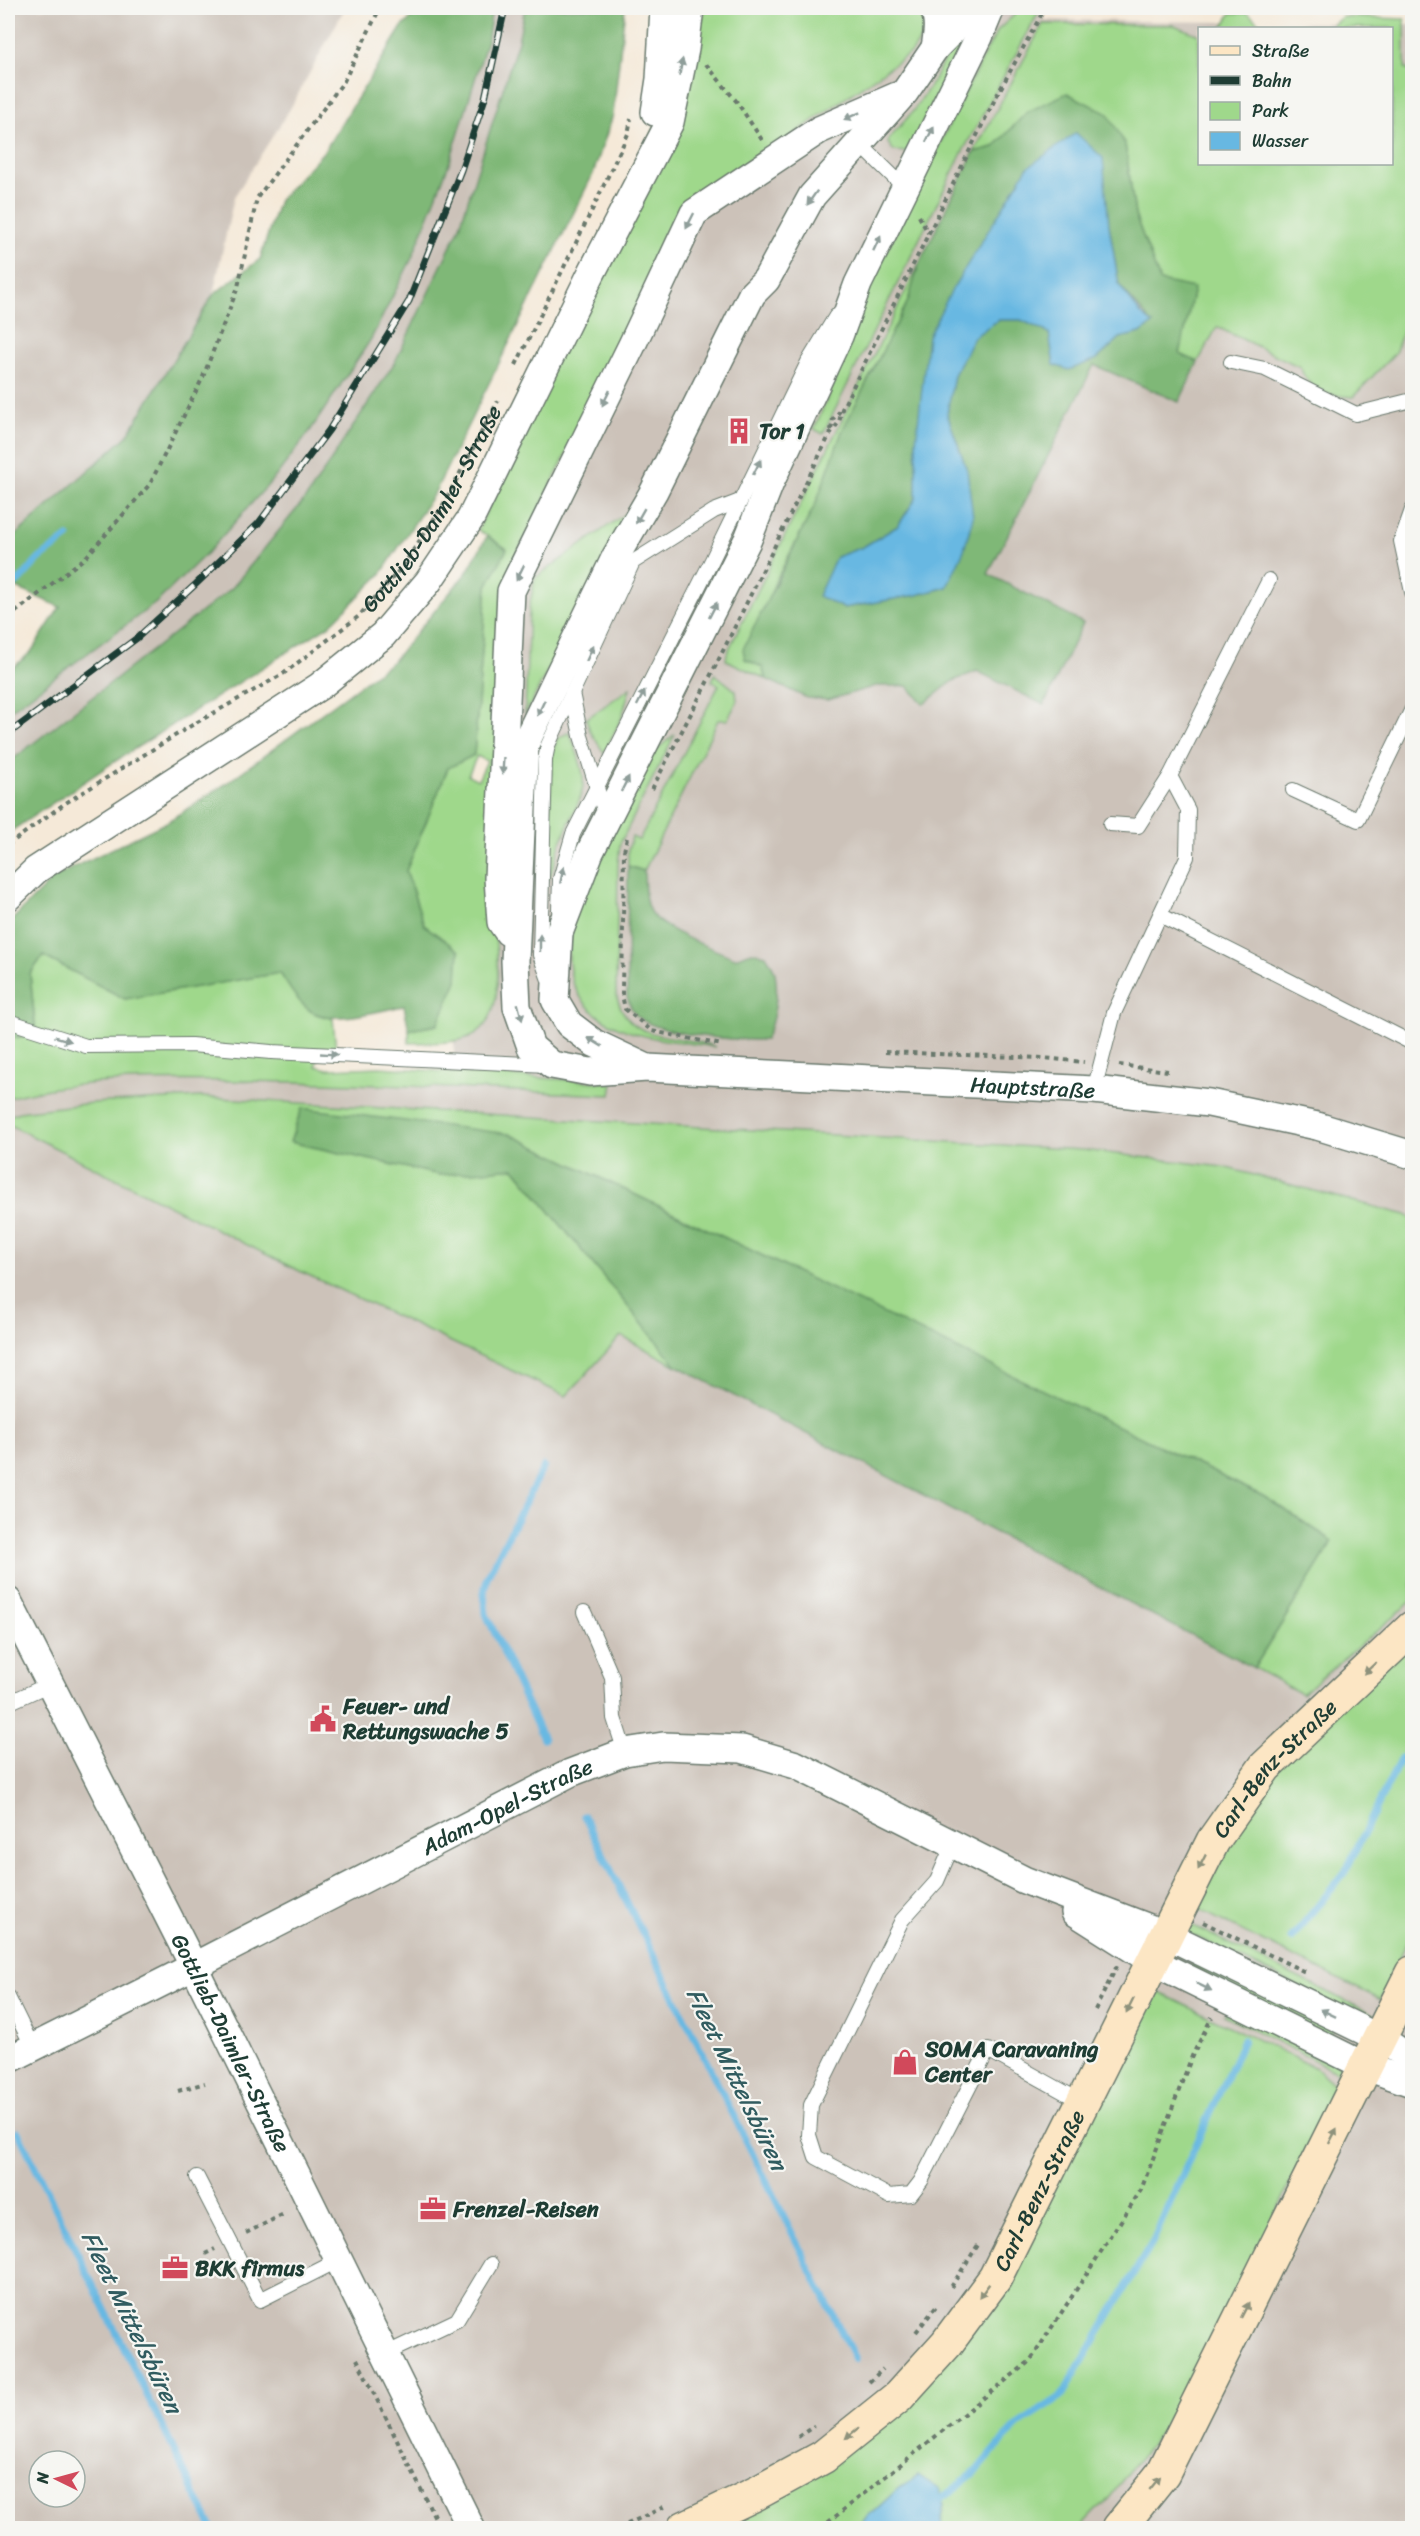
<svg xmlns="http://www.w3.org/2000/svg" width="1420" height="2536" font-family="Sriracha,sans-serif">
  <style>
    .industrial { fill: #ccc2b9; fill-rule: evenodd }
    .green { fill: #9fd88b; stroke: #5f8a60; stroke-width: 1.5; fill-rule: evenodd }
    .forest { fill: #7fb877; stroke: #4f7a56; stroke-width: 1.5; fill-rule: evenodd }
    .water { fill: #67b8e2; stroke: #437a8b; stroke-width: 1.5 }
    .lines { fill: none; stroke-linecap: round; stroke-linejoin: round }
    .stream { stroke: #67b8e2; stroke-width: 7 }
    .lane-casing { stroke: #6a796d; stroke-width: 16 }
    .street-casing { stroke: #6a796d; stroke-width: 30 }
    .secondary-casing { stroke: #6a796d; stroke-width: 36 }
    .path { stroke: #6a796d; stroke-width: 4; stroke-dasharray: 4.5 4.5; stroke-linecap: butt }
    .lane { stroke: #fff; stroke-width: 14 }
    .street { stroke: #fff; stroke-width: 27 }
    .secondary { stroke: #fce6c4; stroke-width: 33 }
    .rail-casing { stroke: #1f3d34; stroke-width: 7 }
    .rail { stroke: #f6f6f2; stroke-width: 4.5; stroke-dasharray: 14; stroke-linecap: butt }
    .oneway { fill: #8f9e9a }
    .oneway2 { fill: #8e927c }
    .labels { text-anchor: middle; stroke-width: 4.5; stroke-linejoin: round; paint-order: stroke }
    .poi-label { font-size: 22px; font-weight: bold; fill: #1f3d34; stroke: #f6f6f2; text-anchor: start }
    .street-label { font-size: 22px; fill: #1f3d34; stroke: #f6f6f2 }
    .water-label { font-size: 24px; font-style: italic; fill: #315c60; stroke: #f6f6f2 }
  </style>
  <rect width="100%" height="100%" fill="#f6f6f2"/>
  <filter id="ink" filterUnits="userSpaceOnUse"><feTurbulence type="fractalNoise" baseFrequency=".0167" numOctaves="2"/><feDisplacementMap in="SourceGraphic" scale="12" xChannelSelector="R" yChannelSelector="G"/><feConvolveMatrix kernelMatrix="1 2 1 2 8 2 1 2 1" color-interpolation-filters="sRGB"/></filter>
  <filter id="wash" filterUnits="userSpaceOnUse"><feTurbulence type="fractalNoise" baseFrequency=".008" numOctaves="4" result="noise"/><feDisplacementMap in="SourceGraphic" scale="24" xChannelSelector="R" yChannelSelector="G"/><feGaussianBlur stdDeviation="1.35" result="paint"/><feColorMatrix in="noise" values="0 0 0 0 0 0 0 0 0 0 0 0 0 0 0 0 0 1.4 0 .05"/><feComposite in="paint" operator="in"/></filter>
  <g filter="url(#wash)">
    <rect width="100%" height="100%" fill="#f5e9d8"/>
    <g class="industrial">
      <polygon points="8,8 345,8 290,109 234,197 213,295 127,436 8,542"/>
      <polygon points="492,8 525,8 518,41 459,229 395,362 309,494 232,588 8,763 8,712 157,602 210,550 276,476 310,431 371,339 412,258 450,161 488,37"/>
      <path d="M920 8H1037L1046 20 1412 24V1219L1223 1167 1083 1150 201 1097 91 1103 8 1116V1098L27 1093 120 1080 288 1082 453 1089 454 1041 475 1035 493 917 505 584 689 207ZM1200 28H1392V164H1200Z"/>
      <path d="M8 1124 289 1266 621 1336 1302 1694 1412 1601V2528H8ZM39 2461H75V2497H39Z"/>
    </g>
    <g class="green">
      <path d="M706 8H920C928 22 922 39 913 51L689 207 516 556 493 917C497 948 508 1017 473 1035 455 1045 429 1042 409 1043V1030L437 1025 459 951 424 925 406 871 448 768 474 755 487 586 507 549 478 530 699 27ZM477 756 487 761 478 780 468 775Z"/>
      <polygon points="970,8 981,8 910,148 906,152 894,151 888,143 889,139 914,110 932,83"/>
      <polygon points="1022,8 1039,8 1040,10 962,153 823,434 814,429 834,383 849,326 987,49 999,29"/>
      <polygon points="1231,13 1248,13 1265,28 1222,28"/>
      <path d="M1342 17 1405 19V68L1412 72V307L1395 353 1353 397C1328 396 1309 392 1300 367L1217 327 1198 362 1180 354 1193 288 1160 282 1135 215 1125 144 1027 112 994 147 974 152 1043 24 1174 25 1199 35 1200 164H1392V28H1329Z"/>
      <polygon points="919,264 908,301 843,429 816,503 775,582 745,659 762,667 766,679 726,660 727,653"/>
      <polygon points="629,511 525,715 529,608 535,578"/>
      <polygon points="715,674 736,691 737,702 727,720 718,720 644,871 628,866 628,850 632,837 639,840 719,685 712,681"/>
      <polygon points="630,688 622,717 604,753 590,731 586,719"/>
      <path d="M569 732C594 791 583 787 561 842 556 855 554 871 547 882L552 754 557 739Z"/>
      <path d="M675 734 620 844 618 864 616 993C625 1035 657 1035 693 1041 700 1043 710 1044 715 1047 666 1039 597 1039 574 985 564 962 571 931 576 908L650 755Z"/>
      <path d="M43 956 125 999 280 973C297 999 302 1010 333 1019L336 1050 320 1054 316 1066 328 1069 380 1067 613 1083 611 1095C488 1090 365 1083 242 1081 163 1080 85 1077 8 1098V1039L36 1034 30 974Z"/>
      <polygon points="201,1097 1083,1150 1223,1167 1406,1215 1412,1219 1412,1601 1302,1694 1254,1668 1333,1541 1263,1496 509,1134 290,1142 440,1175 514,1168 677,1366 621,1336 566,1396 289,1266 8,1124 8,1116 19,1112 92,1103"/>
      <polygon points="1412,1640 1412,1930 1381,2000 1190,1905 1266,1777"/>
      <polygon points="1181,1920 1376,2016 1370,2021 1182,1930"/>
      <polygon points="1194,1961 1327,2027 1332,2031 1329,2037 1191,1967"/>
      <polygon points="1148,1990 1160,1993 1316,2068 1337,2087 1211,2346 1162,2430 1106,2501 1080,2528 944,2528 941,2522 945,2505 900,2487 856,2528 708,2528 915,2393"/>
      <polygon points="1231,2010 1346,2068 1346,2076 1224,2015"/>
    </g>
    <g class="forest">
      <polygon points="422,8 492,8 488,37 450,161 412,258 371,339 310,431 276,476 210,550 157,602 8,712 8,672 31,652 60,607 8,584 8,542 127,436 213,295 260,259 279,200 325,150 402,27"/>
      <polygon points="525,8 625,8 613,115 593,174 435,492 381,574 330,625 114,762 8,833 8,763 232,588 309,494 395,362 459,229 518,41"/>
      <path d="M1067 93 1108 114 1125 144 1135 215 1160 281 1194 288 1180 354 1198 362 1179 402 1094 365 988 574 1083 623 1044 705 977 671 953 681 924 704 907 686H876L828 700 807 698 766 679 762 667 745 659 743 649 816 503 843 429 908 301 919 264 974 152 994 147 1027 112ZM1076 133 1109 225 1119 285 1153 324 1140 333 1120 338 1097 359 1054 365 1049 333 1021 320H998L974 337 954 375 947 414 967 470 947 587 917 595 844 608 836 557 863 547 898 526 916 498V441Z"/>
      <path d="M487 536 507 549 487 586 474 755 448 768 406 871 424 925 459 951 457 981 437 1025 409 1030 404 1006C380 1010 334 1025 312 1012 298 1003 289 987 280 973L125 999 43 956 30 974 36 1034 8 1039V924L54 877 169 821 224 785 393 661 467 572Z"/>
      <path d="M628 866 644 871C645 885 643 906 654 917 670 933 713 949 735 958L752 952 766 955C769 961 774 967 775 973 779 993 774 1022 765 1040 735 1040 655 1036 635 1014 631 1009 629 1002 627 997Z"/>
      <polygon points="302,1108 509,1134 1263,1496 1333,1541 1254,1668 677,1366 514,1168 440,1175 290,1142"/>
    </g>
    <g class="water">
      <polygon points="1076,133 1103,158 1109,225 1119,285 1141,314 1153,324 1140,333 1120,338 1097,359 1069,370 1054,365 1049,333 1021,320 998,320 974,337 954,375 947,414 967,470 973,517 964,550 947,587 917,595 843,608 818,596 836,557 863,547 898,526 916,498 916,441 928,336 953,288 1027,168"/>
      <polygon points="918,2475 939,2489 945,2505 941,2522 944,2528 856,2528 900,2487"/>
    </g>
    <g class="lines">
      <g class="stream">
        <polyline points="8,589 19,581 39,559 68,537"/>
        <polyline points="543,1739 486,1614 484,1593 487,1577 544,1466"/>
        <polyline points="584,1816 855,2359"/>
        <polyline points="1291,1939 1345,1872 1401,1758"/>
        <polyline points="18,2132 212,2528"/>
        <polyline points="937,2502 978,2470 1005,2438 1019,2424 1062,2396 1152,2243 1243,2040"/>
      </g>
    </g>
  </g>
  <g filter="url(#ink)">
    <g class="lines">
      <g class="lane-casing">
        <g id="lane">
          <polyline points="859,143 904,187"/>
          <polyline points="1231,362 1265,369 1356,414 1412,400"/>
          <polyline points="1412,510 1401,541 1412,592"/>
          <polyline points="572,693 581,736 606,817"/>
          <polyline points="1293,790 1358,820 1412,709"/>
          <polyline points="1110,824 1138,826 1170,776 1269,580"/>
          <polyline points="559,910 560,879 573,834 711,562 808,362 836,316"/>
          <polyline points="1160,915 1412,1043"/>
          <polyline points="549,980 540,955 545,760 548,745 633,562 714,511 740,501"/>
          <polyline points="8,1021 86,1046 191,1045 271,1052 547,1065"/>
          <polyline points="1094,1090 1114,1013 1187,857 1188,810 1170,776"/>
          <polyline points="584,1612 612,1677 614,1718 625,1752"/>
          <polyline points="8,1703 50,1684"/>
          <polyline points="953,1844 937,1881 902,1920 811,2105 809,2135 816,2157 889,2196 911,2194 921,2181 988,2050 1082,2102"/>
          <polyline points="8,1997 33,2048"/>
          <polyline points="197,2177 260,2300 339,2260"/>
          <polyline points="385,2354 457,2320 491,2264"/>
        </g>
      </g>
      <g class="street-casing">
        <g id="street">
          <path d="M933 8C940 20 937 35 935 48"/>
          <path id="s2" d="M964 8 955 28 935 48 905 92 812 196 766 280 752 294 654 491 616 556 525 744 515 961 517 1007 531 1047 552 1065 590 1072 647 1068 1094 1090 1209 1103 1317 1126 1412 1155"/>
          <polyline points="655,112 660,79 664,8"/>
          <polyline points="8,897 36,870 320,686 383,635 428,582 471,518 592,272 670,122 685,49 690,8"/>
          <polyline points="508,932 501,922 498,878 511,591 632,345 694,213 819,130 897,96"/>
          <polyline points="645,1067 594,1043 569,1024 555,1000 559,933 590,852 748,539 770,483 839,336 858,284 979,37 991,8"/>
          <path id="s3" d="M8 1601 193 1965 471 2528"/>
          <polyline points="1075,1912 1152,1961 1367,2067 1412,2083"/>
          <path id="s4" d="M8 2060 171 1978 570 1773 625 1752 663 1746 742 1749 796 1765 1024 1880 1165 1934 1381 2039 1412 2059"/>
        </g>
      </g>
      <g class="secondary-casing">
        <g id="secondary">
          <path id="s5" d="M684 2528 757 2493 823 2457 898 2397 947 2343 995 2278 1213 1841 1265 1767 1412 1628"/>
          <polyline points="1119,2528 1163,2473 1412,1973"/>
        </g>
      </g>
      <g class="path">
        <polyline points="706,64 737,102 762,140"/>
        <polyline points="919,216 928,233"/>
        <polyline points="516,365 592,210 628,134 631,119"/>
        <polyline points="831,430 833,419 840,411"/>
        <polyline points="8,618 86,557 150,484 203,377 238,287 257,198 344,81 380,8"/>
        <polyline points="652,789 716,665 830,434 839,422 842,409 996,97 1045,8"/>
        <polyline points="627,838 624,851 622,995 625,1009 652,1031 722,1045"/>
        <path id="s1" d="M8 845 64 804 194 724 283 674 359 616 402 567 442 507 498 401"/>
        <polyline points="885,1052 1043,1058 1084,1062"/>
        <polyline points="1119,1065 1168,1071"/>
        <polyline points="1203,1922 1307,1973"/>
        <polyline points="1095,2010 1117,1966"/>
        <polyline points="178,2091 205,2083"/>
        <polyline points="246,2233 286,2213"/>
        <polyline points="205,2254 215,2249"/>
        <polyline points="951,2287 978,2245"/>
        <polyline points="916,2332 936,2307"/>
        <polyline points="357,2359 440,2528"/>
        <polyline points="869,2382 883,2369"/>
        <polyline points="798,2437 814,2426"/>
        <polyline points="619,2528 666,2506"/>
        <polyline points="821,2528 1030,2361 1141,2190 1192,2056 1212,2017"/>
      </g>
      <use href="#lane" class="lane"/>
      <use href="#street" class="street"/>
      <use href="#secondary" class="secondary"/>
      <g class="rail-casing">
        <polyline id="rail" points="8,734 137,638 196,584 258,524 329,430 409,301 461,170 485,98 505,8"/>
      </g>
      <use href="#rail" class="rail"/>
    </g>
    <defs><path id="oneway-solid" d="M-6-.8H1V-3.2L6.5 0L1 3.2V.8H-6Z" transform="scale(1.5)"/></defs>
    <g class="oneway">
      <use href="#oneway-solid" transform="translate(681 67) rotate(-79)"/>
      <use href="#oneway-solid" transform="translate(852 116) rotate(156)"/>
      <use href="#oneway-solid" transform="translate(930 134) rotate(-63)"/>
      <use href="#oneway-solid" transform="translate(812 198) rotate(125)"/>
      <use href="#oneway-solid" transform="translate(690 221) rotate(117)"/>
      <use href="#oneway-solid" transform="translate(877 243) rotate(-65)"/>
      <use href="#oneway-solid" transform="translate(606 398) rotate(116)"/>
      <use href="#oneway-solid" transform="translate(757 467) rotate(-64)"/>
      <use href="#oneway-solid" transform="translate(640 516) rotate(120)"/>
      <use href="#oneway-solid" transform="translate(520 573) rotate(116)"/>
      <use href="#oneway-solid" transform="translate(713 610) rotate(-63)"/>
      <use href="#oneway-solid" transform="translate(590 653) rotate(-65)"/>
      <use href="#oneway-solid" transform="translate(641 698) rotate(-63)"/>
      <use href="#oneway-solid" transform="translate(541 708) rotate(115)"/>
      <use href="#oneway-solid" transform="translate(503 766) rotate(93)"/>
      <use href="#oneway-solid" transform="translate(625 784) rotate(-63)"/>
      <use href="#oneway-solid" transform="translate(562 875) rotate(-78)"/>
      <use href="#oneway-solid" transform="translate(540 943) rotate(-90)"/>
      <use href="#oneway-solid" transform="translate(520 1012) rotate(75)"/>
      <use href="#oneway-solid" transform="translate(63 1039) rotate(17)"/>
      <use href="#oneway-solid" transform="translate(595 1042) rotate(-149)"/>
      <use href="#oneway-solid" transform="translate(329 1054) rotate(3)"/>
      <use href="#oneway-solid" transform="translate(1204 1987) rotate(26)"/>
      <use href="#oneway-solid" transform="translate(1328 2013) rotate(-154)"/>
    </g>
    <g class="oneway2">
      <use href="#oneway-solid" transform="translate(1370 1668) rotate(137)"/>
      <use href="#oneway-solid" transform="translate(1202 1862) rotate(117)"/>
      <use href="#oneway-solid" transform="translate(1130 2006) rotate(116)"/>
      <use href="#oneway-solid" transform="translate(1333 2136) rotate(-63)"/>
      <use href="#oneway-solid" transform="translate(984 2291) rotate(126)"/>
      <use href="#oneway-solid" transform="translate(1245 2310) rotate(-63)"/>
      <use href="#oneway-solid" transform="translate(852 2433) rotate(141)"/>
      <use href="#oneway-solid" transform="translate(1155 2483) rotate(-51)"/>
    </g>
  </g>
  <defs>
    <g id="building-bare" transform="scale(2.07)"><path d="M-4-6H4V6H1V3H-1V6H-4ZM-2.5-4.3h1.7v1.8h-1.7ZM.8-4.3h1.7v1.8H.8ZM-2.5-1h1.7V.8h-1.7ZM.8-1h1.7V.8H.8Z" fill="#d1495b" stroke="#f6f6f2" stroke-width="2.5" paint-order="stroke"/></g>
    <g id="civic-bare" transform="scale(2.07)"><path d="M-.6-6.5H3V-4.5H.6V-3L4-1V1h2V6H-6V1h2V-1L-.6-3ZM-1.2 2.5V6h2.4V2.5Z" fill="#d1495b" stroke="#f6f6f2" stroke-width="2.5" paint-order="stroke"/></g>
    <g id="shop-bare" transform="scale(2.07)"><path d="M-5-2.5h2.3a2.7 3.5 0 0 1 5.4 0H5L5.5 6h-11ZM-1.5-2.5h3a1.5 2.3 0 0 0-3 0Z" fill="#d1495b" stroke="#f6f6f2" stroke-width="2.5" paint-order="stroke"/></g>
    <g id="office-bare" transform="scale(2.07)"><path d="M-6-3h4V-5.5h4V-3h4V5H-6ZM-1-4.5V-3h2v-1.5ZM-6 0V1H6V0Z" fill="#d1495b" stroke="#f6f6f2" stroke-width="2.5" paint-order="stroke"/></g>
  </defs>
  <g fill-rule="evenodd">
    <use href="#building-bare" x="739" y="431"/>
    <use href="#civic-bare" x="323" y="1719"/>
    <use href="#shop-bare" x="905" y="2062"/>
    <use href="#office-bare" x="433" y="2209"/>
    <use href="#office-bare" x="175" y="2268"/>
  </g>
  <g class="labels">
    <g class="poi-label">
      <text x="759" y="439">Tor 1</text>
      <text x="343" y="1714">Feuer- und<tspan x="343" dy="25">Rettungswache 5</tspan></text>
      <text x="925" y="2057">SOMA Caravaning<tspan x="925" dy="25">Center</tspan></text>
      <text x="453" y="2217">Frenzel-Reisen</text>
      <text x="195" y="2276">BKK firmus</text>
    </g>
    <g class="street-label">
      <text dy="8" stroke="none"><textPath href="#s1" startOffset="550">Gottlieb-Daimler-Straße</textPath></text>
      <text dy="8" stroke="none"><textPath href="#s2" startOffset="1678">Hauptstraße</textPath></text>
      <text dy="8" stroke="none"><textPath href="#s5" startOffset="990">Carl-Benz-Straße</textPath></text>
      <text dy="8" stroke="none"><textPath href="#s4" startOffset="560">Adam-Opel-Straße</textPath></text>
      <text dy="8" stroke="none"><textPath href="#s3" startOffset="495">Gottlieb-Daimler-Straße</textPath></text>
      <text dy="8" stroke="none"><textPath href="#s5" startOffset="504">Carl-Benz-Straße</textPath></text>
    </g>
    <g class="water-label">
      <text transform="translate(737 2079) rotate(64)" y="8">Fleet Mittelsbüren</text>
      <text transform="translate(132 2322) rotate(64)" y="8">Fleet Mittelsbüren</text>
    </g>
  </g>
  <rect width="1420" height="2536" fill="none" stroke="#f6f6f2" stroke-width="30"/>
  <rect x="1198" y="27" width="195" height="138" fill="#f6f6f2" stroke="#a0aca6" stroke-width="1.5"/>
  <rect x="1210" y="46" width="30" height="9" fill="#fce6c4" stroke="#a0aca6" stroke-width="1.5"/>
  <text x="1252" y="57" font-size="18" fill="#1f3d34">Straße</text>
  <rect x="1210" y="76" width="30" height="9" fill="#1f3d34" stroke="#a0aca6" stroke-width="1.5"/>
  <text x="1252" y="87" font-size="18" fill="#1f3d34">Bahn</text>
  <rect x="1210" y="102" width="30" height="18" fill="#9fd88b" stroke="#a0aca6" stroke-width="1.5"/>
  <text x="1252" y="117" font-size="18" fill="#1f3d34">Park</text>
  <rect x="1210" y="132" width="30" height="18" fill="#67b8e2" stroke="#a0aca6" stroke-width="1.5"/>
  <text x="1252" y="147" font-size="18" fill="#1f3d34">Wasser</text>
  <g transform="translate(57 2479) rotate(275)"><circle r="28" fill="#f6f6f2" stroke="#a0aca6" stroke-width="1.5"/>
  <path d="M0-4.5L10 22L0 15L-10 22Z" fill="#d1495b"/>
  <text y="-9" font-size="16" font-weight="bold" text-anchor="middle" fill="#1f3d34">N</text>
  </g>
</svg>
